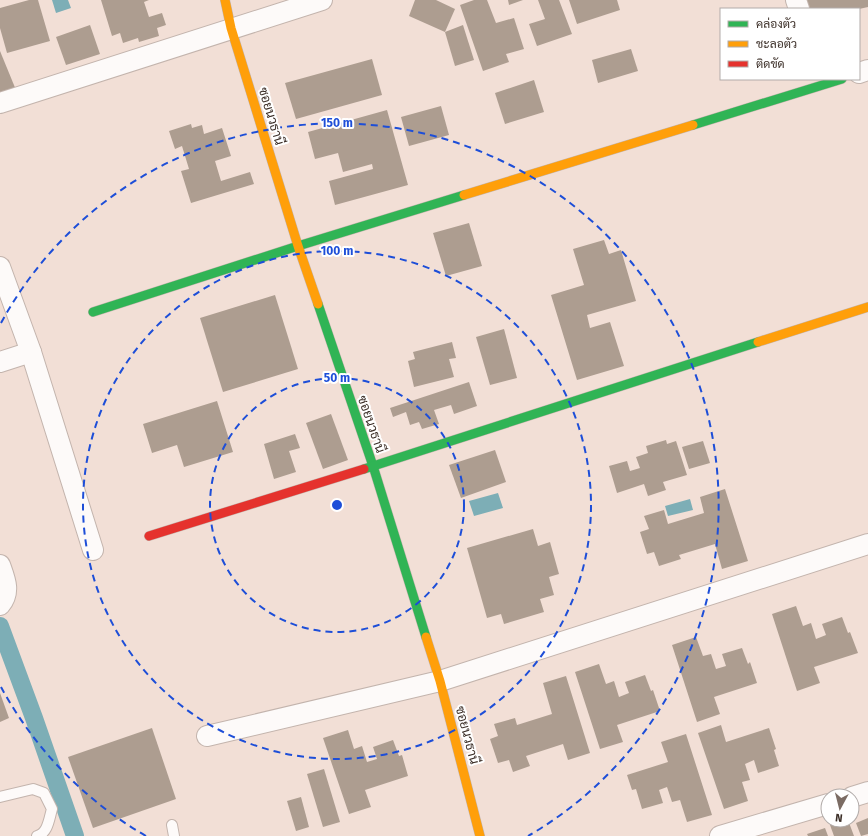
<svg xmlns="http://www.w3.org/2000/svg" width="868" height="836" font-family="'Fira Sans',Sarabun,sans-serif">
  <style>
    .water { fill: #7daeb6 }
    .lines { fill: none; stroke-linecap: round; stroke-linejoin: round }
    .canal { stroke: #7daeb6; stroke-width: 18 }
    .building { fill: #ad9d90 }
    .lane-casing { stroke: #c3b4ad; stroke-width: 12 }
    .street-casing { stroke: #c3b4ad; stroke-width: 22 }
    .fast-casing { stroke: #c3b4ad; stroke-width: 10 }
    .slow-casing { stroke: #c3b4ad; stroke-width: 10 }
    .jam-casing { stroke: #c3b4ad; stroke-width: 10 }
    .lane { stroke: #fdfaf9; stroke-width: 10 }
    .street { stroke: #fdfaf9; stroke-width: 20 }
    .fast { stroke: #30b455; stroke-width: 9 }
    .slow { stroke: #ff9f0a; stroke-width: 9 }
    .jam { stroke: #e5322d; stroke-width: 9 }
    .ring { fill: none; stroke: #1d4ed8; stroke-width: 2; stroke-dasharray: 7 5 }
    .labels { text-anchor: middle; stroke-width: 4; stroke-linejoin: round; paint-order: stroke }
    .street-label { font-size: 13px; fill: #3b2e27; stroke: #fff }
    .centre { fill: #1d4ed8; stroke: #fff; stroke-width: 2 }
    .ring-label { font-size: 12px; text-anchor: middle; font-weight: bold; fill: #1d4ed8; stroke: #fff; stroke-width: 4; stroke-linejoin: round; paint-order: stroke }
  </style>
  <rect width="100%" height="100%" fill="#f2dfd6"/>
  <g class="water">
    <polygon points="52,0 68,0 71,8 56,13"/>
    <polygon points="498,493 503,508 474,516 469,501"/>
    <polygon points="690,499 693,510 668,516 665,506"/>
  </g>
  <g class="lines">
    <polyline class="canal" points="0,626 34,718 75,836"/>
  </g>
  <g class="building">
    <polygon points="29,0 38,0 50,41 7,53 0,28 0,8"/>
    <polygon points="101,0 149,0 144,2 149,17 162,13 166,25 157,28 159,36 139,42 138,38 123,43 120,33 112,36"/>
    <polygon points="415,0 436,0 455,9 445,32 409,16"/>
    <polygon points="474,0 487,0 496,23 514,18 524,49 506,54 509,62 483,71 460,5"/>
    <polygon points="508,0 523,0 509,5"/>
    <polygon points="538,0 559,0 572,34 537,46 529,24 545,19"/>
    <polygon points="569,0 617,0 620,10 577,24"/>
    <polygon points="800,0 868,0 868,7 859,9 802,9"/>
    <polygon points="90,25 100,54 66,65 56,37"/>
    <polygon points="463,25 474,60 455,66 445,32"/>
    <polygon points="631,49 638,71 598,83 592,60"/>
    <polygon points="0,51 16,90 0,96"/>
    <polygon points="372,59 382,95 296,119 285,83"/>
    <polygon points="534,80 544,112 505,124 495,93"/>
    <polygon points="441,106 449,135 409,146 401,117"/>
    <polygon points="387,110 408,185 335,205 329,181 373,169 372,164 343,172 338,153 315,159 308,132"/>
    <polygon points="191,124 192,128 202,125 204,134 222,128 231,156 215,161 221,181 250,172 254,184 191,203 181,171 189,169 182,146 175,149 169,131"/>
    <polygon points="469,223 482,266 446,276 433,233"/>
    <polygon points="604,240 609,254 621,250 636,301 587,315 590,328 610,322 624,366 577,380 551,295 584,285 573,249"/>
    <polygon points="275,295 298,369 223,392 200,318"/>
    <polygon points="504,329 517,378 490,385 476,337"/>
    <polygon points="452,342 456,358 449,359 454,377 414,387 408,361 415,359 413,352"/>
    <polygon points="469,382 477,406 454,414 451,405 434,410 439,424 422,429 419,422 410,425 406,412 393,417 390,408"/>
    <polygon points="217,401 233,452 184,467 177,445 152,453 143,424"/>
    <polygon points="331,414 348,460 323,469 306,423"/>
    <polygon points="295,434 300,448 289,451 296,472 274,479 264,444"/>
    <polygon points="666,440 667,444 676,441 687,475 663,482 666,490 648,496 644,484 617,493 609,466 627,461 630,471 640,468 636,457 648,453 646,446"/>
    <polygon points="703,441 710,463 689,469 682,447"/>
    <polygon points="495,450 506,482 461,498 449,465"/>
    <polygon points="725,489 748,561 722,569 715,544 679,555 681,559 659,566 654,552 647,554 640,532 649,529 644,516 664,510 668,524 704,513 700,497"/>
    <polygon points="533,529 538,546 550,542 559,574 549,577 554,595 540,599 544,612 504,624 501,614 487,618 467,548"/>
    <polygon points="796,606 803,626 811,623 816,639 826,635 822,624 842,617 848,633 850,632 858,653 814,667 820,683 797,691 772,614"/>
    <polygon points="696,637 703,656 711,654 716,669 726,666 722,654 742,648 748,664 750,662 757,683 714,697 720,714 697,722 672,645"/>
    <polygon points="599,664 606,684 614,681 619,697 629,693 625,682 645,675 651,691 653,690 660,711 617,725 623,742 600,749 575,672"/>
    <polygon points="566,676 590,753 568,760 563,744 526,756 530,766 513,772 509,760 498,763 490,739 498,736 494,724 515,718 517,725 552,714 543,683"/>
    <polygon points="0,693 9,718 0,722"/>
    <polygon points="721,725 726,742 769,728 776,749 774,750 779,766 758,773 754,760 745,764 750,780 742,782 748,801 724,809 698,733"/>
    <polygon points="152,728 176,799 93,828 68,757"/>
    <polygon points="348,730 354,749 362,746 367,762 377,759 373,747 393,740 399,756 402,755 408,776 365,790 371,807 349,814 323,738"/>
    <polygon points="686,734 712,815 687,822 680,800 672,802 667,787 659,790 663,803 642,809 636,789 632,790 627,775 668,762 661,742"/>
    <polygon points="324,769 340,822 323,827 307,774"/>
    <polygon points="301,797 309,827 296,831 287,801"/>
    <polygon points="868,818 868,834 861,836 856,823"/>
    <polygon points="844,820 848,820 854,836 834,836 830,825"/>
    <polygon points="825,828 828,836 808,836 807,834"/>
  </g>
  <g class="lines">
    <g class="lane-casing">
      <g id="lane">
        <path d="M0 797 33 789 44 793 52 809C49 819 48 833 37 836"/>
        <polyline points="172,825 174,836"/>
      </g>
    </g>
    <g class="street-casing">
      <g id="street">
        <polyline points="796,0 799,9"/>
        <polyline points="859,73 868,70"/>
        <polyline points="0,103 322,0"/>
        <polyline points="0,267 31,352 93,550"/>
        <polyline points="0,362 31,352"/>
        <path d="M0 565C5 579 11 592 0 605"/>
        <polyline points="207,736 440,681 868,544"/>
        <polyline points="852,797 868,792"/>
        <polyline points="720,836 828,804"/>
      </g>
    </g>
    <g class="fast-casing">
      <g id="fast">
        <polyline points="693,125 842,79"/>
        <polyline points="318,304 373,466 426,637"/>
        <polyline points="93,312 298,246 464,195"/>
        <polyline points="364,469 758,342"/>
      </g>
    </g>
    <g class="slow-casing">
      <g id="slow">
        <polyline points="225,0 231,28 298,246 318,304"/>
        <polyline points="464,195 693,125"/>
        <polyline points="758,342 868,307"/>
        <polyline points="426,637 440,681 480,836"/>
      </g>
    </g>
    <g class="jam-casing">
      <polyline id="jam" points="149,536 364,469"/>
    </g>
    <use href="#lane" class="lane"/>
    <use href="#street" class="street"/>
    <use href="#fast" class="fast"/>
    <use href="#slow" class="slow"/>
    <use href="#jam" class="jam"/>
  </g>
  <g class="ring">
    <circle cx="337" cy="505" r="127"/>
    <circle cx="337" cy="505" r="254"/>
    <path d="M146 836A382 382 0 0 1 1 687M1 323A382 382 0 1 1 528 836"/>
  </g>
  <g class="labels">
    <g class="street-label">
      <text transform="translate(272 116) rotate(73)" y="5">ซอยนวธานี</text>
      <text transform="translate(372 424) rotate(71)" y="5">ซอยนวธานี</text>
      <text transform="translate(468 735) rotate(75)" y="5">ซอยนวธานี</text>
    </g>
  </g>
  <circle cx="337" cy="505" r="6" class="centre"/>
  <g class="ring-label">
    <text x="337" y="127">150 m</text>
    <text x="337" y="255">100 m</text>
    <text x="337" y="382">50 m</text>
  </g>
  <rect x="720" y="8" width="140" height="72" fill="#ffffff" stroke="#b1aba9"/>
  <rect x="728" y="21" width="20" height="6" fill="#30b455" stroke="#b1aba9"/>
  <text x="756" y="28" font-size="12" fill="#3b2e27">คล่องตัว</text>
  <rect x="728" y="41" width="20" height="6" fill="#ff9f0a" stroke="#b1aba9"/>
  <text x="756" y="48" font-size="12" fill="#3b2e27">ชะลอตัว</text>
  <rect x="728" y="61" width="20" height="6" fill="#e5322d" stroke="#b1aba9"/>
  <text x="756" y="68" font-size="12" fill="#3b2e27">ติดขัด</text>
  <g transform="translate(840 808) rotate(187)"><circle r="19" fill="#ffffff" stroke="#b1aba9"/>
  <path d="M0-3L7 15L0 10L-7 15Z" fill="#7b6c64"/>
  <text y="-6" font-size="11" font-weight="bold" text-anchor="middle" fill="#3b2e27">N</text>
  </g>
</svg>
